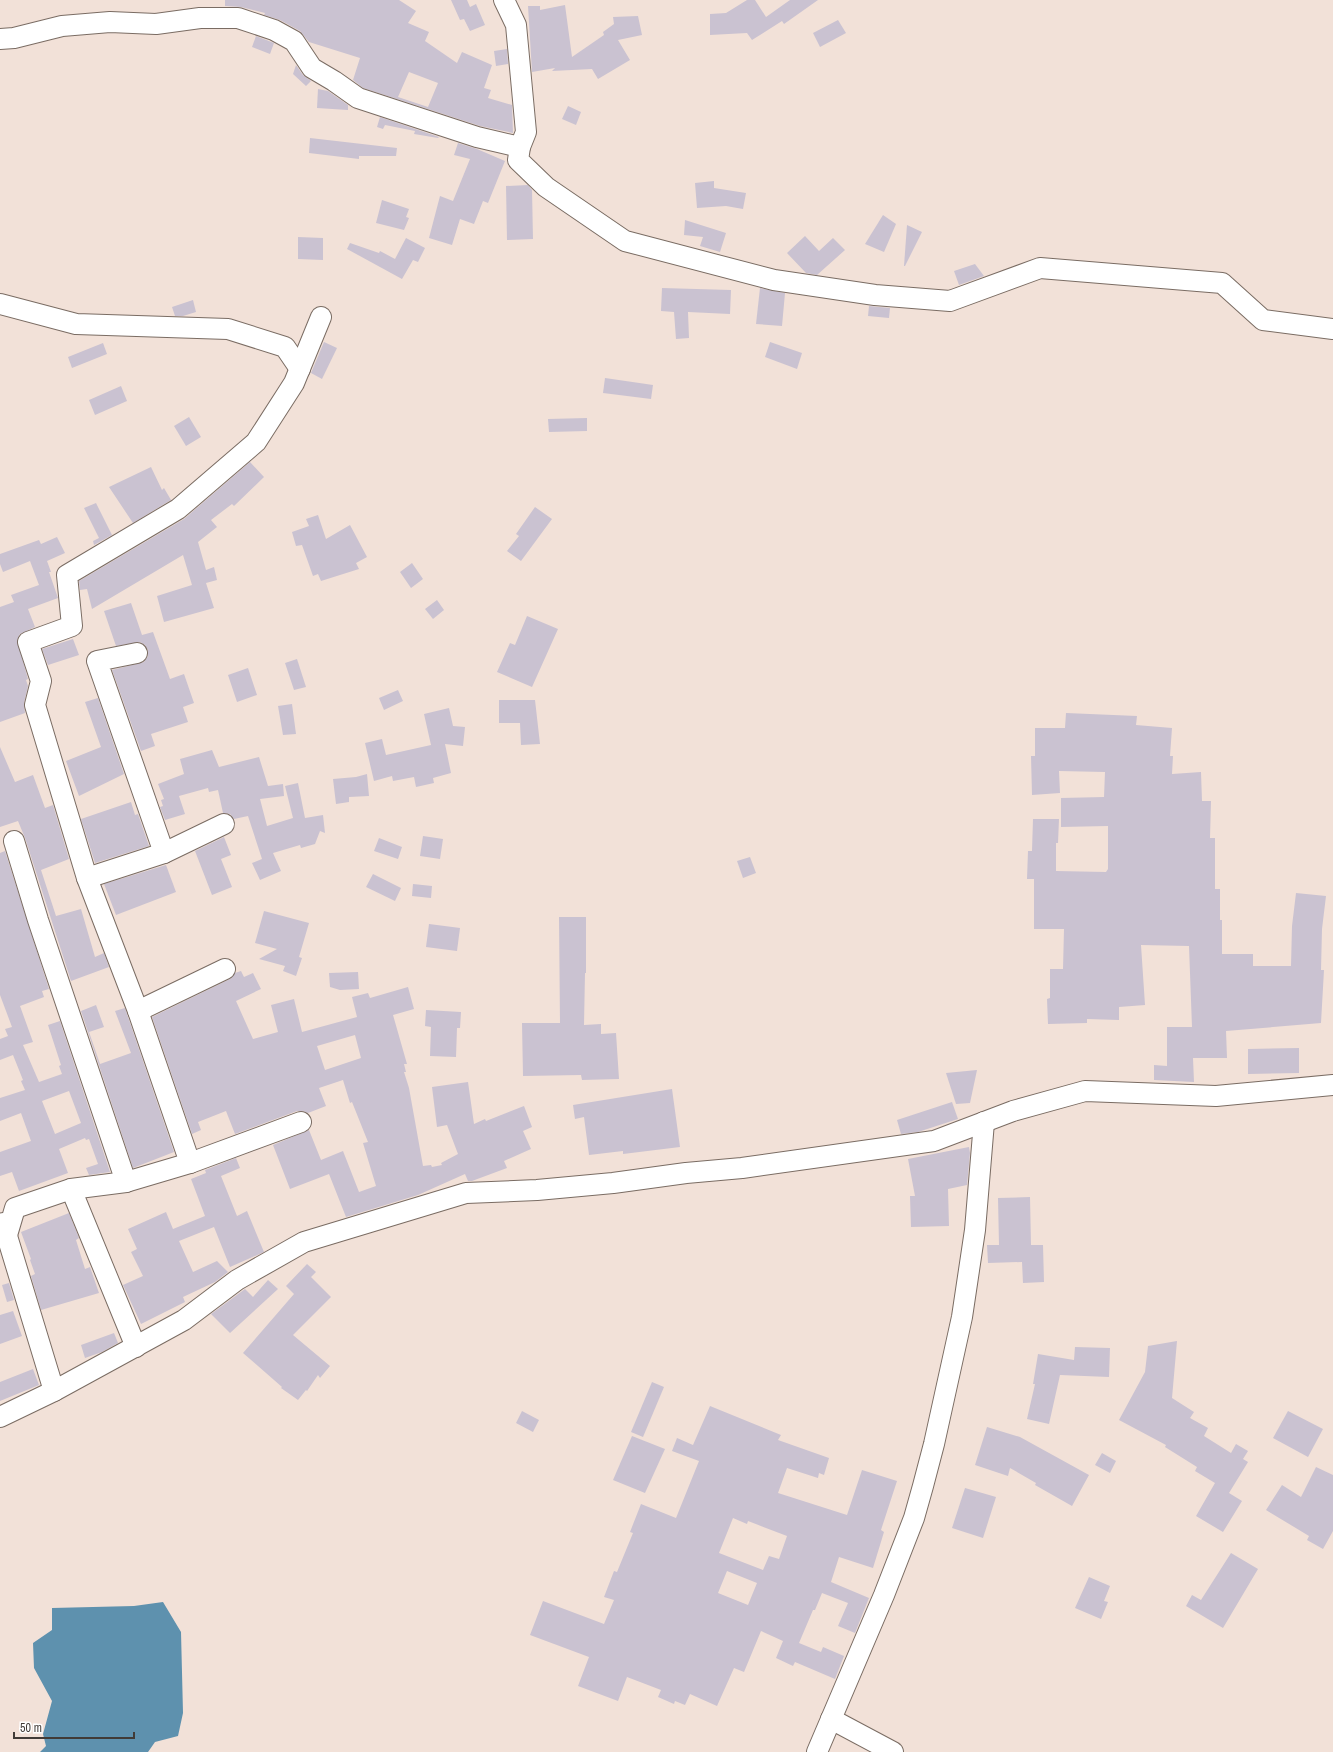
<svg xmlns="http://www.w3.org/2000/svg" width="1333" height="1752" font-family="'Archivo Narrow',sans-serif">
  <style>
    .water { fill: #5e91ae }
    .building { fill: #cac2d1; fill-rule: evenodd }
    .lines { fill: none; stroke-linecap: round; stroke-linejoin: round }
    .minor-casing { stroke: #7a6c63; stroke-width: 22 }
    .minor { stroke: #fff; stroke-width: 20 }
  </style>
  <rect width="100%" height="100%" fill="#f2e1d8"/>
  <polygon class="water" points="163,1602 181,1632 183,1713 178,1736 155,1742 148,1752 40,1752 46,1746 43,1734 52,1701 34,1668 33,1643 52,1630 52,1608 134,1606"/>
  <g class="building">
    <path d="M225 0H399L416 11 408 23 429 32 425 41 457 63 462 52 492 65 484 88 491 90 488 98 512 105 513 133 480 126 363 88 353 80 360 58 309 42 300 31 280 20 264 15 265 13 241 7 225 6ZM409 72 438 83 428 107 398 97Z"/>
    <polygon points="451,0 467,0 470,7 476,4 485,25 470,31 464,19 460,20"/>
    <polygon points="747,0 755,0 766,17 790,0 818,0 784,24 782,21 752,40 747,33 710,35 710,14 726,13"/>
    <polygon points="565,5 572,57 604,35 603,32 614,24 613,17 638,16 642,35 618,40 630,60 598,79 592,69 552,71 555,68 532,72 528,6 540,6 540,10"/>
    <polygon points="838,20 846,33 820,47 813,33"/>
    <polygon points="256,36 274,43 270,54 252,47"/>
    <polygon points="507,49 508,64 496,66 494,51"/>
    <polygon points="296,65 303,75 311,81 306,86 293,74"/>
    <polygon points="318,89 328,91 348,105 348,110 317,108"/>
    <polygon points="568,106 581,112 576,125 562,119"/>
    <polygon points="380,117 439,137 438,138 414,134 415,131 385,125 383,129 377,127"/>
    <polygon points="310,138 397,148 396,156 359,156 359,159 309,153"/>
    <polygon points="458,143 477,149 505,161 488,203 483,201 474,224 460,219 452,245 429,238 440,196 453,201 470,159 454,155"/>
    <polygon points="714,181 714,188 746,193 743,209 726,206 697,208 695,183"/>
    <polygon points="528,185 532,190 533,239 507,240 506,186"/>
    <polygon points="382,200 409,209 406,217 409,218 404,230 376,223"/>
    <polygon points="883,215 896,224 884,252 865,244"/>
    <polygon points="685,220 726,233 720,252 700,246 703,237 684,235"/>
    <polygon points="907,225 922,232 905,266 904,266"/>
    <polygon points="805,236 819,251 833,238 845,250 817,275 806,273 787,253"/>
    <polygon points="298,237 323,238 323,260 298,259"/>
    <polygon points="406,238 425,248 418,262 413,260 402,279 347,249 350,243 379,253 380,251 395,259"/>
    <polygon points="975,264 984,276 959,285 954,271"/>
    <polygon points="662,288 731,290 730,314 688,312 689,338 676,339 674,312 661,311"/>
    <polygon points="760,288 785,293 782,326 756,324"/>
    <polygon points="193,300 196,312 183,316 175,316 172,307"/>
    <polygon points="869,306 890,308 889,318 868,316"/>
    <polygon points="324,342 337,348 322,379 311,373"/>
    <polygon points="770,342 802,353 797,369 765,357"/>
    <polygon points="103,343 107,354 72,368 68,357"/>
    <polygon points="605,378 653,385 651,399 603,393"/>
    <polygon points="121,386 127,401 95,415 89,400"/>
    <polygon points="189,417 201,437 186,446 174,426"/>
    <polygon points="587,418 587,431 549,432 548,419"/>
    <polygon points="250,462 264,477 234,506 232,504 211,520 217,527 198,542 206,570 214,567 217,580 206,583 214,608 164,622 157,596 192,585 183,555 92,609 87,589 80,590 79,581 184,519"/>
    <polygon points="151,467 162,490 164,488 171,500 133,523 109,487"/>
    <polygon points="96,503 112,535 94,545 93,541 99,538 84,508"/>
    <polygon points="535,507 552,519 521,561 507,551 519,536 516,534"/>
    <polygon points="318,515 326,539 350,525 367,557 356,563 359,569 321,581 318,574 313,576 302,545 296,546 292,532 309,526 306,519"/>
    <polygon points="57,537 65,553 47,561 51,572 49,572 58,598 28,609 35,627 20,634 17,640 28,679 26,680 28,686 24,703 25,713 0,722 0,607 14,602 11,595 39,585 30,561 3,572 0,564 0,554 39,540 41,544"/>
    <polygon points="412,563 423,579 411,588 400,572"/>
    <polygon points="437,600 444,610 433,619 425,609"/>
    <polygon points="131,603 142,635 153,632 170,679 184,674 194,703 183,707 188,722 151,734 155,746 141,751 112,670 144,662 148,656 148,650 145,645 140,642 116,646 104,611"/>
    <polygon points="527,616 558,629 532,687 497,672 510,643 515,645"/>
    <polygon points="73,639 79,655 48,665 42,649"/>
    <polygon points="297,659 306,687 294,690 285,663"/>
    <polygon points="248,668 257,695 237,702 228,675"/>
    <polygon points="398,690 403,701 384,710 379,698"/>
    <polygon points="98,698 124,774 79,796 66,761 101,747 85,702"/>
    <polygon points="499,700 535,700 540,744 521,745 520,723 499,723"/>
    <polygon points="292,704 296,734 283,735 278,706"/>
    <polygon points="449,708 453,726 465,727 463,746 445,744 451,773 433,778 434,783 416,787 414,777 393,781 392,776 374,781 365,743 382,739 386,755 431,745 424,714"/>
    <polygon points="1066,713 1137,716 1136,725 1172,728 1170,756 1173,756 1172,774 1201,772 1202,801 1211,801 1210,838 1215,838 1215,889 1220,889 1220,920 1222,920 1222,954 1253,954 1253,966 1291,966 1292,926 1296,893 1326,896 1322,929 1321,970 1324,970 1321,1023 1226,1031 1227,1058 1193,1058 1194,1082 1154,1080 1154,1065 1167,1066 1167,1027 1192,1027 1189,946 1141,945 1145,1005 1119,1007 1119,1020 1087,1019 1087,1023 1048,1024 1047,999 1050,998 1050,969 1063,969 1064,929 1034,929 1034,879 1027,879 1028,851 1032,851 1033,819 1059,819 1058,843 1056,843 1056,871 1106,872 1108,869 1108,826 1061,827 1061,798 1104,797 1105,772 1059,771 1060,793 1032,795 1031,756 1035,756 1035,728 1065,728"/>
    <polygon points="0,747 15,782 33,775 45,808 53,805 69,859 41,870 56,916 81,909 95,957 104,953 109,967 71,981 25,838 18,821 0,827"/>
    <polygon points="212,750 219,767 259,757 268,786 283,784 284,796 260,799 267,826 293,818 285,786 298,783 305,818 323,815 325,833 320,831 315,844 301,848 300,845 273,853 281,871 260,880 252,863 262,859 248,816 234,819 230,814 223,813 218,790 209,792 208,788 179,796 185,814 165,820 160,807 163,806 161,800 164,799 158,784 184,774 180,759"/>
    <polygon points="367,774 369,796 349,797 349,802 336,804 333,779 356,777"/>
    <polygon points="131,802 135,815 138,814 149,846 95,863 81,819"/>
    <polygon points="423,836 443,839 440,859 420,856"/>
    <polygon points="224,837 231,855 221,859 232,887 212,895 195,851"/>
    <polygon points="379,838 402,847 398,859 374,851"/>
    <path d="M5 851 49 989 42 991 44 997 20 1006 33 1042 23 1045 39 1082 62 1074 59 1066 61 1065 48 1025 60 1021 110 1172 89 1175 86 1168 98 1164 89 1139 86 1140 85 1138 59 1149 68 1173 19 1191 12 1172 0 1176V1152L31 1141 21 1113 0 1121V1098L25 1090 21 1081 23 1080 13 1055 0 1060V1039L8 1036 5 1029 12 1027 0 995V853ZM69 1091 81 1123 55 1134 42 1101Z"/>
    <polygon points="750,857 756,873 743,878 737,861"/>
    <polygon points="166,865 176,892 116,915 104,884"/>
    <polygon points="373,874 401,888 395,901 366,887"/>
    <polygon points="413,884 432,886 431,898 412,896"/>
    <polygon points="264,911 309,923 299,957 302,958 296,976 283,971 285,966 259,959 277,949 255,943"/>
    <polygon points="559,917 586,917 586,973 585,973 584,1025 601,1024 601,1034 616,1033 619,1079 582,1080 581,1075 523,1076 522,1023 560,1023"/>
    <polygon points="429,924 460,928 457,951 426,947"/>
    <path d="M241 971 244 977 253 973 261 989 236 1001 253 1039 278 1032 271 1005 294 999 302 1032 357 1017 352 997 368 993 370 998 408 987 414 1009 393 1015 407 1064H404L406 1072H404L409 1088 423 1166 431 1165 432 1167 442 1165 441 1163 458 1154 447 1125 437 1127 432 1087 468 1082 474 1124 485 1119 486 1121 524 1106 532 1127 523 1131 531 1149 504 1161 507 1168 472 1181H468L465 1174 418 1195 346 1217 329 1174 290 1189 273 1145 309 1130 321 1160 343 1151 359 1192 376 1186 363 1143 368 1142 352 1102 350 1103 343 1080 319 1088 326 1106 308 1113 303 1111H297L235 1134 226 1111 198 1122 201 1130 192 1134 152 1017 230 979 235 973ZM355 1035 361 1058 325 1070 317 1046Z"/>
    <polygon points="358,972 359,989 340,990 330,987 329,973"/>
    <polygon points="96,1005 104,1027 89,1032 100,1064 131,1053 115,1011 125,1008 174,1152 133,1168 81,1011"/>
    <polygon points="426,1010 461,1012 460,1028 457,1028 456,1057 430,1056 431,1027 425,1026"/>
    <polygon points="1299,1048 1299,1073 1248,1074 1248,1049"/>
    <polygon points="977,1070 970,1103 956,1104 946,1073"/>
    <polygon points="672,1089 680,1147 623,1154 623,1151 589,1155 584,1117 575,1119 573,1105"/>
    <polygon points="952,1102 958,1119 918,1132 901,1134 897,1120"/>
    <polygon points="969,1147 970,1153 967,1185 948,1189 949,1226 911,1227 910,1196 915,1196 908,1159"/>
    <polygon points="236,1158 240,1168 221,1176 237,1216 247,1211 264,1252 230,1267 214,1227 179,1241 193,1272 217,1261 228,1272 215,1282 183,1297 185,1302 141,1324 123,1285 143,1276 131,1252 137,1249 128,1229 166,1212 173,1229 205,1216 191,1179 206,1173 205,1170"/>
    <polygon points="1030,1197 1031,1245 1043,1245 1044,1282 1023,1283 1022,1262 988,1263 987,1245 999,1245 998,1198"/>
    <polygon points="69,1213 79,1238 76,1240 85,1269 90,1267 99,1293 41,1310 31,1276 35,1274 30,1260 31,1259 21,1232"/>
    <polygon points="307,1264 316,1272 311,1277 331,1297 293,1335 330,1366 320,1378 318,1375 307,1391 306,1390 298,1400 281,1388 282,1387 243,1353 294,1294 286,1286"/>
    <polygon points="268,1280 278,1289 230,1333 211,1314 245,1289 253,1297"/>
    <polygon points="9,1283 14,1300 7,1302 2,1285"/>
    <polygon points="13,1311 22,1336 0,1344 0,1315"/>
    <polygon points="114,1333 118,1343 102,1352 85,1358 81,1345"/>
    <polygon points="1177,1341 1172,1398 1194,1412 1190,1418 1208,1428 1204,1436 1231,1453 1236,1444 1248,1451 1243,1459 1248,1462 1229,1493 1242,1501 1223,1532 1196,1516 1215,1483 1195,1471 1197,1467 1165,1447 1166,1445 1119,1420 1145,1372 1148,1346"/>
    <polygon points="1075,1347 1110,1348 1109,1377 1060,1375 1049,1424 1027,1419 1035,1384 1033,1384 1038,1354 1074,1360"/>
    <polygon points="33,1369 39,1385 0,1401 0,1382"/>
    <polygon points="652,1382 664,1387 643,1437 631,1432"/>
    <path d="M710 1406 781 1435 778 1440 829 1458 824 1475 819 1473 818 1478 787 1468 778 1493 847 1515 862 1470 897 1481 881 1530 884 1532 873 1568 839 1557 831 1582 869 1598 855 1633 838 1626 848 1603 822 1593 815 1610H813L799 1643 821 1652 823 1647 844 1656 835 1679 795 1662 793 1666 776 1658 783 1641 761 1631 744 1672 734 1668 717 1706 690 1694 685 1705 675 1701 674 1704 658 1697 661 1690 627 1677 618 1701 578 1686 589 1657 530 1635 543 1601 604 1624 614 1600 604 1597 614 1571 617 1572 633 1533 630 1532 641 1504 676 1518 699 1461 672 1451 677 1438 693 1445ZM733 1518 747 1524 748 1521 787 1536 779 1559 769 1556 763 1570 719 1553ZM727 1571 757 1583 748 1605 718 1593Z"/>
    <polygon points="522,1411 539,1420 533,1432 516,1423"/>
    <polygon points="1288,1411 1323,1429 1308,1457 1273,1438"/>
    <polygon points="987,1427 1020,1437 1089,1475 1072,1506 1035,1485 1036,1483 1010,1468 1008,1476 975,1465"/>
    <polygon points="632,1436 665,1449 645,1493 613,1480"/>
    <polygon points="1102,1453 1116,1461 1110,1473 1095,1465"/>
    <polygon points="1316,1467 1333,1475 1333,1531 1323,1549 1307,1540 1309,1536 1266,1510 1282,1485 1301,1497"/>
    <polygon points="965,1488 996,1497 983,1538 952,1528"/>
    <polygon points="1231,1553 1258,1569 1223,1628 1186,1606 1192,1595 1201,1600"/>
    <polygon points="1089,1577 1110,1586 1104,1601 1108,1602 1101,1619 1075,1608"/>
  </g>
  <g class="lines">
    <g class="minor-casing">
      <g id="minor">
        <polyline points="504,0 516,25 526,132 520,147 518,160 546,187 625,241 774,280 875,295 950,301 1040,268 1222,283 1263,320 1333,329"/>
        <polyline points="0,39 14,38 62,26 110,22 156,24 200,18 238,18 274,30 294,41 312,68 334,81 358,98 477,137 520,147"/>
        <polyline points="0,304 76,324 228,329 285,347 300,369"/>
        <polyline points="137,653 97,661 164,853"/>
        <polyline points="14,841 38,920 126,1182"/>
        <polyline points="87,878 164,853 224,824"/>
        <polyline points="138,1011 225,969"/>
        <polyline points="190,1163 138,1011 87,878 35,705 41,681 28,642 72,626 67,575 178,509 256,442 294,383 321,317"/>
        <polyline points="71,1189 136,1347"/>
        <polyline points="3,1223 54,1391"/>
        <polyline points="0,1237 7,1235 15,1208 71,1189 126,1182 190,1163 301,1122"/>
        <polyline points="0,1417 54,1391 184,1320 237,1280 304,1242 466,1193 537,1190 613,1183 686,1173 742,1168 934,1141 1013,1111 1085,1091 1216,1096 1333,1085"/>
        <polyline points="831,1719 893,1752"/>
        <polyline points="817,1752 884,1595 914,1518 923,1486 934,1444 962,1317 975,1230 984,1122"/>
      </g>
    </g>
    <use href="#minor" class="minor"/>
  </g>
  <path d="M14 1732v6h120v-6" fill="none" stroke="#413b37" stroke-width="2"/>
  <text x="20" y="1732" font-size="12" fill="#413b37" stroke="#ffffff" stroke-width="3" paint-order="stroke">50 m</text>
</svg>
